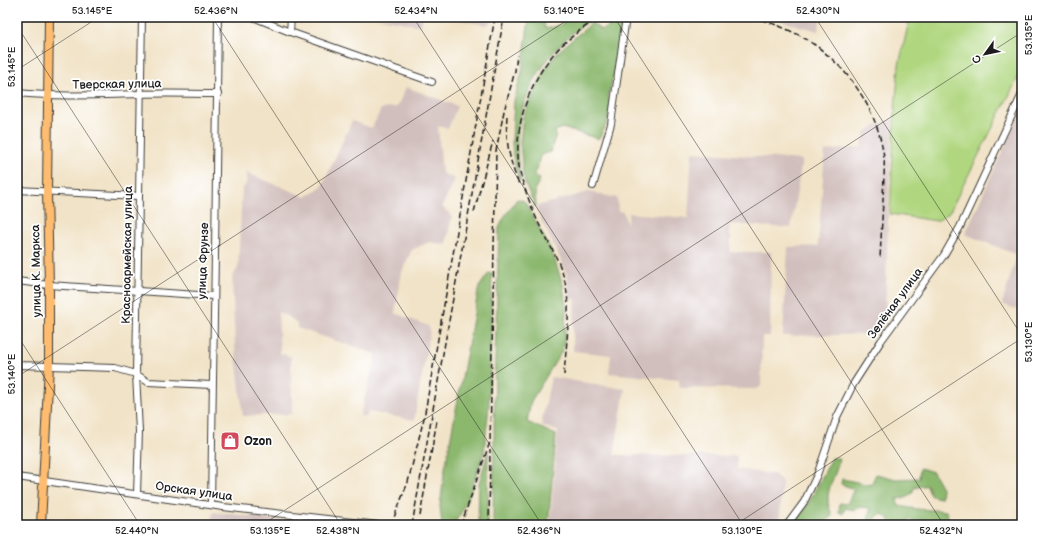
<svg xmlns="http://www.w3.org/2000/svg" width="1039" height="542" font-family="'Balsamiq Sans',sans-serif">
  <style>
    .industrial { fill: #d1bfbd }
    .green { fill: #b0d780; stroke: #667a4e }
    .forest { fill: #8cb86e; stroke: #546a45 }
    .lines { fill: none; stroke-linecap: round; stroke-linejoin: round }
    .minor-casing { stroke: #3c3a36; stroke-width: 8 }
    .major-casing { stroke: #3c3a36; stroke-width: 10 }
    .minor { stroke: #fff; stroke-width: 6 }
    .major { stroke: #fdbc70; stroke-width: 8 }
    .rail { stroke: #1c1c1c; stroke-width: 1.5; stroke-dasharray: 6 3; stroke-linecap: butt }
    .ticks { fill: none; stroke: #1c1c1c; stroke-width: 1; stroke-opacity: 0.45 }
    .labels { text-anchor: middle; stroke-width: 3.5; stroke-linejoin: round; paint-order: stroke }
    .street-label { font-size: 12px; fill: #1c1c1c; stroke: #fff }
    .poi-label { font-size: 12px; font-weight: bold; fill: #1c1c1c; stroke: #fff; text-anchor: start }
    .neatline { fill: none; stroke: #1c1c1c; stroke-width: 1.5 }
    .ticks-label { font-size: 10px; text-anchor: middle; fill: #1c1c1c }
  </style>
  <rect width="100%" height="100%" fill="#fff"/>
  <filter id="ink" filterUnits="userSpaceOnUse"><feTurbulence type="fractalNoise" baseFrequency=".025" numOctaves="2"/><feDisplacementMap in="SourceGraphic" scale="8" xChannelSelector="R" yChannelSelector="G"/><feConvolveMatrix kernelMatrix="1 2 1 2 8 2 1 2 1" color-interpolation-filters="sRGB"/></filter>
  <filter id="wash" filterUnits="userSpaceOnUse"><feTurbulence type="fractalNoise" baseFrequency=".012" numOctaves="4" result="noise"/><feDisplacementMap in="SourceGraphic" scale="16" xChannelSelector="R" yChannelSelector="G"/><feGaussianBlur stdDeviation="0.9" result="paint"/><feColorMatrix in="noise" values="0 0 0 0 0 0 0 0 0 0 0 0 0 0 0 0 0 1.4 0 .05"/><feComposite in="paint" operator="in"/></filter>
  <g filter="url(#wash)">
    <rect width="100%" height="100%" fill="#f1e3c7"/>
    <g class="industrial">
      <polygon points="376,17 422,17 421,26"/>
      <polygon points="448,17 492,17 492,21 487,25 448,18"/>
      <polygon points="768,17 821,17 818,31"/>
      <polygon points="406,87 457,106 448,129 438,126 442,173 455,179 442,207 452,216 446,245 429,242 412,250 402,271 395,313 428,326 430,330 414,420 368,412 367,417 360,416 376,354 297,328 297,324 292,319 278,312 280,353 291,357 292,414 243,416 235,346 232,277 238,268 242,190 246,184 247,173 306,197 322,186 352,121 372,128 381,109 397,107"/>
      <polygon points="1022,108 1022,310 1021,311 1002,304 1017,255 965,234"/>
      <polygon points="893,118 889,186 885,320 883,328 877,334 783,336 788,247 818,246 825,151 861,147 866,131"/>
      <polygon points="692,152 802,160 791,228 730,224 729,235 731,236 730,252 771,252 770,336 762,336 761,386 757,389 680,388 679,380 609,373 611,355 573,351 573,323 576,299 571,299 567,276 560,258 536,210 537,206 589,192 617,198 618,211 623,212 627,224 629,213 688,218"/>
      <polygon points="551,377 625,389 614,455 737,456 737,469 773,474 782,481 780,518 759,525 550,525 558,431 541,426"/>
      <polygon points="213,512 324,525 210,525"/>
    </g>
    <polygon class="green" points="924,17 1022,17 1022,70 949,213 937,221 890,214 895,109 899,65 909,21"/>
    <g class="forest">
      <path d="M531 17H546L544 24 546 29 557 26 564 23 565 17H596C558 37 523 85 518 129 516 146 517 163 521 180L519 181 513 156 512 142 514 101 522 72 528 25Z"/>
      <polygon points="611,17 621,17 621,23 616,67 608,96 611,103 607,123 599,139 562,128 555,131 556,135 550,152 540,156 537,170 534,175 540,179 535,189 536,206 535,207 525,183 523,174 520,142 523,117 529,101 539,82 546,68 558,52 569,42 592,23 601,30 609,27 609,21"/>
      <polygon points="517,199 524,201 529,209 552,252 563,285 566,308 565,336 562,351 531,401 527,422 556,435 548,525 493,525 495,360 499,228 505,216"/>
      <polygon points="489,273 492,274 489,406 484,452 470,493 461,513 453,525 442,525 440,506 445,468 479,287"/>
      <polygon points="488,452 488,525 478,525 479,483"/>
      <path d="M832 458H839C838 473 827 485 828 501 828 506 831 511 832 516 822 526 812 525 799 525L796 522 808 504Z"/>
      <path d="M920 468 933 472 942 488 941 498 931 496 927 485 914 488C912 497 906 498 897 499L898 504C909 511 932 509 946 511L949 520 948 525C935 525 921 528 911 520L897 524 895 525H890L889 519 882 514 877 516 873 525H868L870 508 859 507 854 510 845 508 843 514 839 512 840 503 847 504 854 489 841 484 842 479 871 485 876 474 896 479 919 478Z"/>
    </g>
  </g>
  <g filter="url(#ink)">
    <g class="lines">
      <g class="minor-casing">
        <g id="minor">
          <polyline points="253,17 290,32 432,82"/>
          <polyline points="290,32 291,17"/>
          <path d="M17 93C59 97 99 95 140 94 166 93 192 94 218 94"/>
          <polyline points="593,186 611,124 626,17"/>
          <polyline points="17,190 139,196"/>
          <polyline points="17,281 49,285 213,296"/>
          <polyline points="17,365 115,368 136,374 148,382 212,385"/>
          <polyline points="17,477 223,507 379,525"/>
          <polyline points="137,494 139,431 136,374 142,17"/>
          <path d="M211 505C213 342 217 180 218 17"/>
          <polyline points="787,525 804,502 817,475 837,417 854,383 881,341 944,255 960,227 1022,94"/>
        </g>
      </g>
      <g class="major-casing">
        <polyline id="major" points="41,525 49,365 49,285 47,192 49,17"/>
      </g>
      <use href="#minor" class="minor"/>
      <use href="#major" class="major"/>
      <g class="rail">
        <path d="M753 17C773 23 794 31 812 43 849 68 879 112 884 158 885 172 883 187 883 201 882 220 881 239 880 259"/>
        <polyline points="489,18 489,17"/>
        <path d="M507 116C505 139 510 164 519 184"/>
        <polyline points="474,212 493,141"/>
        <path d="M564 375C566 346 571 315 566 287 561 261 549 245 538 222 533 211 528 198 524 186 507 139 527 80 561 46 573 35 587 25 600 17"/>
        <polyline points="420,516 437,420"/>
        <polyline points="391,525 408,482 424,418 495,17"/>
        <polyline points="412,525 504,17"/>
        <polyline points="461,525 490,442 496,151 504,111 515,71 517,55"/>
        <polyline points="489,525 490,450"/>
      </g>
    </g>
  </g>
  <path class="ticks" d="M212 17 542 525M413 17 743 525M614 17 944 525M815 17 1022 336M1016 17 1022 27M17 26 341 525M17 70 99 17M17 335 140 525M17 377 572 17M262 525 1022 32M735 525 1022 338"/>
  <defs>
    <g id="shop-square" transform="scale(1)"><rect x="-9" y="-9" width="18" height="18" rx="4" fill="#d1495b" stroke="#fff"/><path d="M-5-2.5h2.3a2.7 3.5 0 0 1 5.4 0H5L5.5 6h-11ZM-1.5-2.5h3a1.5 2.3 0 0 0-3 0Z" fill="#fff"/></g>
  </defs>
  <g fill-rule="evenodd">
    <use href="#shop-square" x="230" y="441"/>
  </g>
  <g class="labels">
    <g class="street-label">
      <text transform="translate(117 84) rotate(-1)" y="4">Тверская улица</text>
      <text transform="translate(127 255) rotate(-89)" y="4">Красноармейская улица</text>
      <text transform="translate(203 261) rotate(-88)" y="4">улица Фрунзе</text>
      <text transform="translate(36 271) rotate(-91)" y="4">улица К. Маркса</text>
      <text transform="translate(895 303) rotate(-54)" y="4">Зелёная улица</text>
      <text transform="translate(194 491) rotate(8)" y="4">Орская улица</text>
    </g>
    <g class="poi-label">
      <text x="244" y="445">Ozon</text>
    </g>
  </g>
  <rect width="1039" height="542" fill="none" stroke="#fff" stroke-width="44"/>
  <g transform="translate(985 54) rotate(237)" stroke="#ffffff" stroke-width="3" paint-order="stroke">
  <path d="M0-3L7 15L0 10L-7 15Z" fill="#1c1c1c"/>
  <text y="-6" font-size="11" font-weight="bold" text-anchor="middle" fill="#1c1c1c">С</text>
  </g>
  <rect x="22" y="22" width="995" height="498" class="neatline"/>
  <g class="ticks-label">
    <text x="92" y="14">53.145°E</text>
    <text x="216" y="14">52.436°N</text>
    <text x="416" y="14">52.434°N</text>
    <text x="564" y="14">53.140°E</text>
    <text x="818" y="14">52.430°N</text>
    <text transform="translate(1028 35) rotate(-90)" y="4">53.135°E</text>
    <text transform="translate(11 67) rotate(-90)" y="4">53.145°E</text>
    <text transform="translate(1028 342) rotate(-90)" y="4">53.130°E</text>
    <text transform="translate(11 374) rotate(-90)" y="4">53.140°E</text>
    <text x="137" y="534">52.440°N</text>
    <text x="270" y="534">53.135°E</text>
    <text x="338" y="534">52.438°N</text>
    <text x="539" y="534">52.436°N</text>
    <text x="742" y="534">53.130°E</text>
    <text x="941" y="534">52.432°N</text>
  </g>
</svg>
